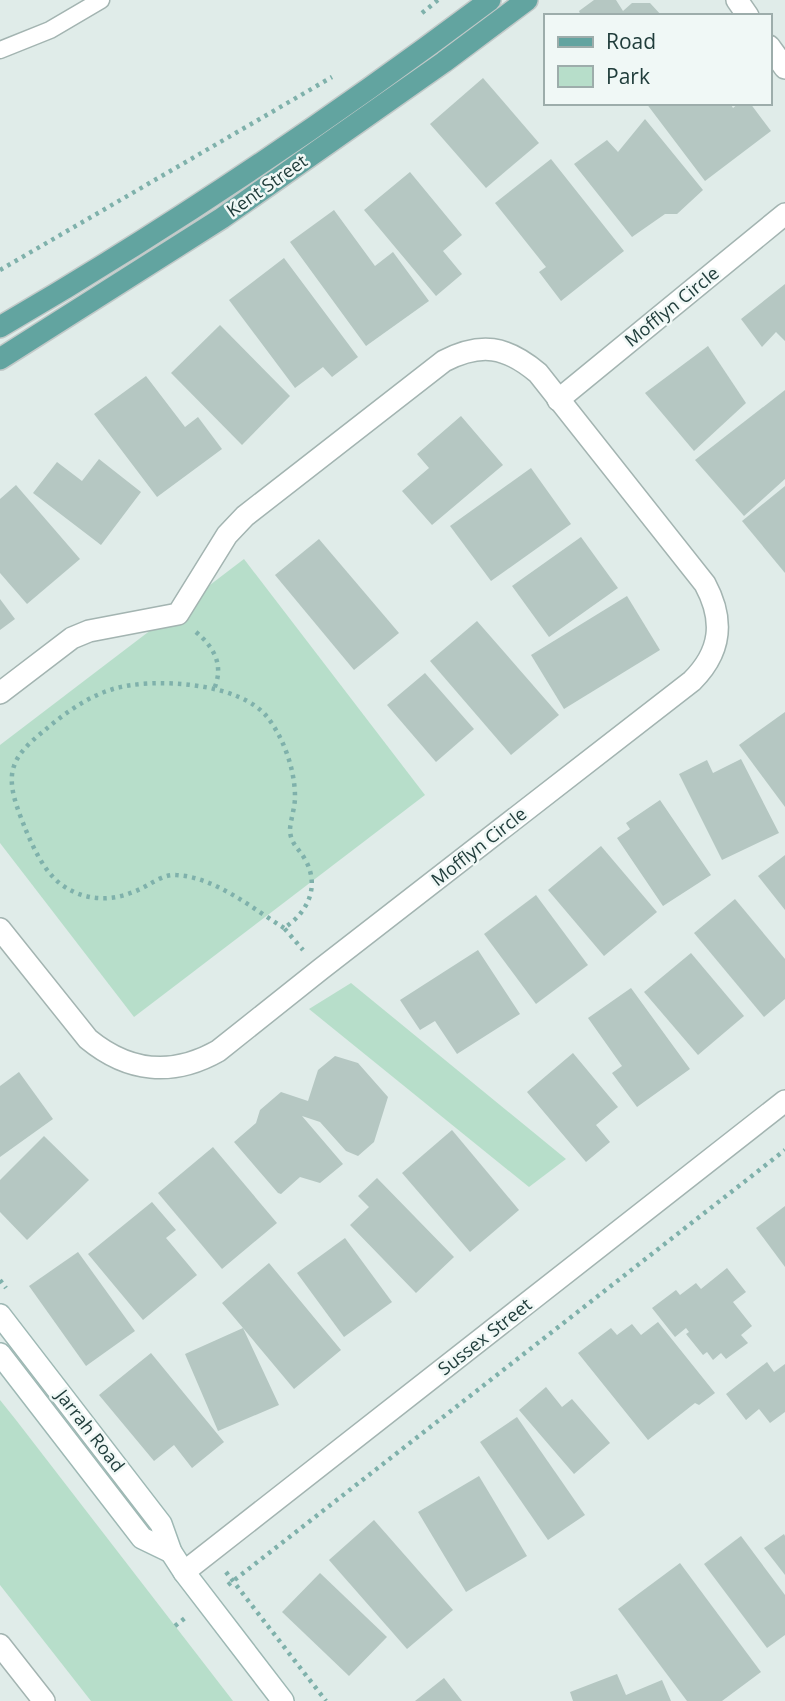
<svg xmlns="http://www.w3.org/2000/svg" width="785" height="1701" font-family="'Open Sans',sans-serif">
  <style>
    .green { fill: #b7deca }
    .building { fill: #b5c7c2 }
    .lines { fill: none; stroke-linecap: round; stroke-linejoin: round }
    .lane-casing { stroke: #a3b4b1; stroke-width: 19 }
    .street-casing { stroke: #a3b4b1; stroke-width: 24 }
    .secondary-casing { stroke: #9eb8b4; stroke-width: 24 }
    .primary-casing { stroke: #c1c9c8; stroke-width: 24 }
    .path { stroke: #7fb1ab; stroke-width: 4.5; stroke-dasharray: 3.5 5; stroke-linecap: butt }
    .lane { stroke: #fff; stroke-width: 16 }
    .street { stroke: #fff; stroke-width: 21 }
    .secondary { stroke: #fff; stroke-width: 21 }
    .primary { stroke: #62a4a0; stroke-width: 21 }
    .labels { text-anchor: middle; stroke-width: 5; stroke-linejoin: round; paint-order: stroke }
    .street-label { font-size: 18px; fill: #203d3b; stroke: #f0f8f6 }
  </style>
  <rect width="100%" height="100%" fill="#e0ece9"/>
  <g class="green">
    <polygon points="244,559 425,795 134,1017 0,843 0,745"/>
    <polygon points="351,983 566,1159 529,1187 309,1009"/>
    <polygon points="0,1400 16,1420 233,1701 91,1701 0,1585"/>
  </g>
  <g class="building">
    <polygon points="594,0 616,0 623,11 632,3 650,3 662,16 581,16 579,11"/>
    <polygon points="483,78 539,143 486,188 430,124"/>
    <polygon points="646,103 730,103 733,108 739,103 750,103 771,131 705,181"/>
    <polygon points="645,119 703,190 677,214 665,214 632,237 574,164 607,140 618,152"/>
    <polygon points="551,159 624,251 561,301 539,272 546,267 495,203"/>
    <polygon points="410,172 462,235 443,251 462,274 436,296 364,210"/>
    <polygon points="334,210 375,266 393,252 429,301 366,346 290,242"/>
    <polygon points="284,258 358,357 332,377 323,367 295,388 229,300"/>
    <polygon points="785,284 785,341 776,332 762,347 741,319"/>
    <polygon points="220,325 290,396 242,445 171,373"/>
    <polygon points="708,346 746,403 694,451 645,393"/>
    <polygon points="146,376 185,427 198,417 222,449 157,497 94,414"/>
    <polygon points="785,390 785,479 744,516 695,460"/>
    <polygon points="461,416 503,465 432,525 402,491 429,468 417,454"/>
    <polygon points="99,459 141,492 101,545 33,493 57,462 82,481"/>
    <polygon points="531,468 571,524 491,581 450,526"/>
    <polygon points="16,485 80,559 27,604 0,573 0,499"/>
    <polygon points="785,486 785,573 742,521"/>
    <polygon points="581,537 618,588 549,637 512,586"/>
    <polygon points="319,539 399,633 354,670 275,575"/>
    <polygon points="627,596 660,650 564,709 531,655"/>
    <polygon points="0,599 15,619 0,630"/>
    <polygon points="477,621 559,715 511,755 430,661"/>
    <polygon points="425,673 474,729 436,762 387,705"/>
    <polygon points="785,712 785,807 739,745"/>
    <polygon points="741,759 779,833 722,860 679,774 707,760 713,773"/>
    <polygon points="660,800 711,875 663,906 617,838 630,829 626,823"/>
    <polygon points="601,846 657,912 604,956 548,890"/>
    <polygon points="785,855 785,910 758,876"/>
    <polygon points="536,895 588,965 536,1004 484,934"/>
    <polygon points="735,899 785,959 785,999 764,1017 694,933"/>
    <polygon points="478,950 520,1014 457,1054 435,1021 420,1030 400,1000"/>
    <polygon points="691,953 744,1016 698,1055 644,992"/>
    <polygon points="631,988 690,1069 637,1107 612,1073 622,1066 588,1018"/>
    <polygon points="573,1053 618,1107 596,1125 610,1142 586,1162 527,1092"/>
    <polygon points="335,1056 358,1063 388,1097 374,1142 358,1156 346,1151 320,1122 302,1116 343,1164 320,1183 300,1177 281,1194 278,1193 234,1142 256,1123 260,1110 281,1092 308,1101 318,1070"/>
    <polygon points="19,1072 53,1119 0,1157 0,1086"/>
    <polygon points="452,1130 519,1210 470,1252 402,1173"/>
    <polygon points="44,1136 89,1180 27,1240 0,1212 0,1180"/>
    <polygon points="213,1147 277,1223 222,1269 158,1193"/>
    <polygon points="377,1178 454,1257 416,1293 350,1225 369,1207 358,1196"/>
    <polygon points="152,1202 176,1230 166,1238 197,1275 143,1320 88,1254"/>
    <polygon points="785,1206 785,1267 756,1228"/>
    <polygon points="345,1238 392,1302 344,1337 297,1273"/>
    <polygon points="78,1252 135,1331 86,1366 29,1286"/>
    <polygon points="269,1263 341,1350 294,1389 243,1328 279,1405 218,1431 185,1354 243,1328 222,1303"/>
    <polygon points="727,1268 746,1292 733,1302 752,1326 741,1335 748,1343 726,1359 721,1353 713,1360 707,1352 703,1355 686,1334 689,1332 686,1328 675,1337 652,1308 676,1290 680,1295 696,1283 701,1289"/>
    <polygon points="658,1322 715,1393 699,1405 695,1403 648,1440 578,1353 611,1328 617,1335 632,1324 641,1335"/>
    <polygon points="151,1353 224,1442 192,1468 174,1445 154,1461 99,1395"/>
    <polygon points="767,1362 774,1372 785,1364 785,1412 770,1423 759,1409 746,1420 726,1394"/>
    <polygon points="546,1387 562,1407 572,1399 610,1443 574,1474 519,1410"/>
    <polygon points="517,1417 585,1515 548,1540 480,1442"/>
    <polygon points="479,1476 527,1556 466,1592 418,1512"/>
    <polygon points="374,1520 453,1610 407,1649 329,1560"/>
    <polygon points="784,1534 785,1536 785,1575 764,1548"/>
    <polygon points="741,1536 785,1595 785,1635 767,1648 704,1564"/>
    <polygon points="680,1563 761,1672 722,1701 687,1701 618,1609"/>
    <polygon points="320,1573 387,1637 349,1676 282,1612"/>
    <polygon points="617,1674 626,1695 662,1680 671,1701 573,1701 570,1692"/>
    <polygon points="444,1678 462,1701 415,1701"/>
  </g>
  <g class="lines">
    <g class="lane-casing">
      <polyline id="lane" points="0,50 50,30 101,0"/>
    </g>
    <g class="street-casing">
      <g id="street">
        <polyline points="737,0 748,16"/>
        <polyline points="769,46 785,68"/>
        <polyline points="558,400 785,214"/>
        <path d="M0 693 72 638 89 631 178 614 227 535 245 516 444 361C481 342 506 346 538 373L705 584C725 621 721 652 692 681L321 969 218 1051C172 1077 128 1072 88 1039L0 929"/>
        <polyline points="184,1572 785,1101"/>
        <polyline points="0,1645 44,1701"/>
      </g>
    </g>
    <g class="secondary-casing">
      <g id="secondary">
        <polyline points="0,1315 161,1524 171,1552 184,1572 283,1701"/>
        <polyline points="0,1354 142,1538 171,1552"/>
      </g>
    </g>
    <g class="primary-casing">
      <g id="primary">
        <path d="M0 327C170 228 333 118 490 0"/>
        <polyline points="0,359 222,218 444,62 527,0"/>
      </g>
    </g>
    <g class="path">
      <polyline points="422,13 438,0"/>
      <polyline points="0,270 332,77"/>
      <path d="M196 632C215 648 224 666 214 689"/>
      <path d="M284 928C252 908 215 877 176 875 166 874 155 881 146 886 119 901 89 904 62 885 44 872 33 847 25 828 18 810 7 785 14 766 19 751 34 739 45 730 65 713 87 697 113 689 153 677 241 682 268 718 284 739 295 770 295 797 295 807 291 818 290 829 290 844 299 848 306 861 320 888 307 913 284 928L303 950"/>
      <polyline points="0,1280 6,1288"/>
      <polyline points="226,1572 326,1701"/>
      <polyline points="228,1585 785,1150"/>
      <polyline points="175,1626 185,1618"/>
    </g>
    <use href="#lane" class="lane"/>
    <use href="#street" class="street"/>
    <use href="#secondary" class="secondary"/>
    <use href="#primary" class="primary"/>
  </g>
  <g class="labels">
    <g class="street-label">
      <text transform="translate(267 186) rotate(-35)" y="6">Kent Street</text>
      <text transform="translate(672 307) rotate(-39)" y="6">Mofflyn Circle</text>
      <text transform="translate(479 847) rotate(-38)" y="6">Mofflyn Circle</text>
      <text transform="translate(485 1337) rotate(-38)" y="6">Sussex Street</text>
      <text transform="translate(90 1431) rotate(52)" y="6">Jarrah Road</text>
    </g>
  </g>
  <rect x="544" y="14" width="228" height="91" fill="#f0f8f6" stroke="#9dadab" stroke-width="2"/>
  <rect x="558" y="37" width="35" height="10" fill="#62a4a0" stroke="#9dadab" stroke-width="2"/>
  <text x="606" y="49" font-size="21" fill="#203d3b">Road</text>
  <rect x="558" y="66" width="35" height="21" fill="#b7deca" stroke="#9dadab" stroke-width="2"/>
  <text x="606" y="84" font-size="21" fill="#203d3b">Park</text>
</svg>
